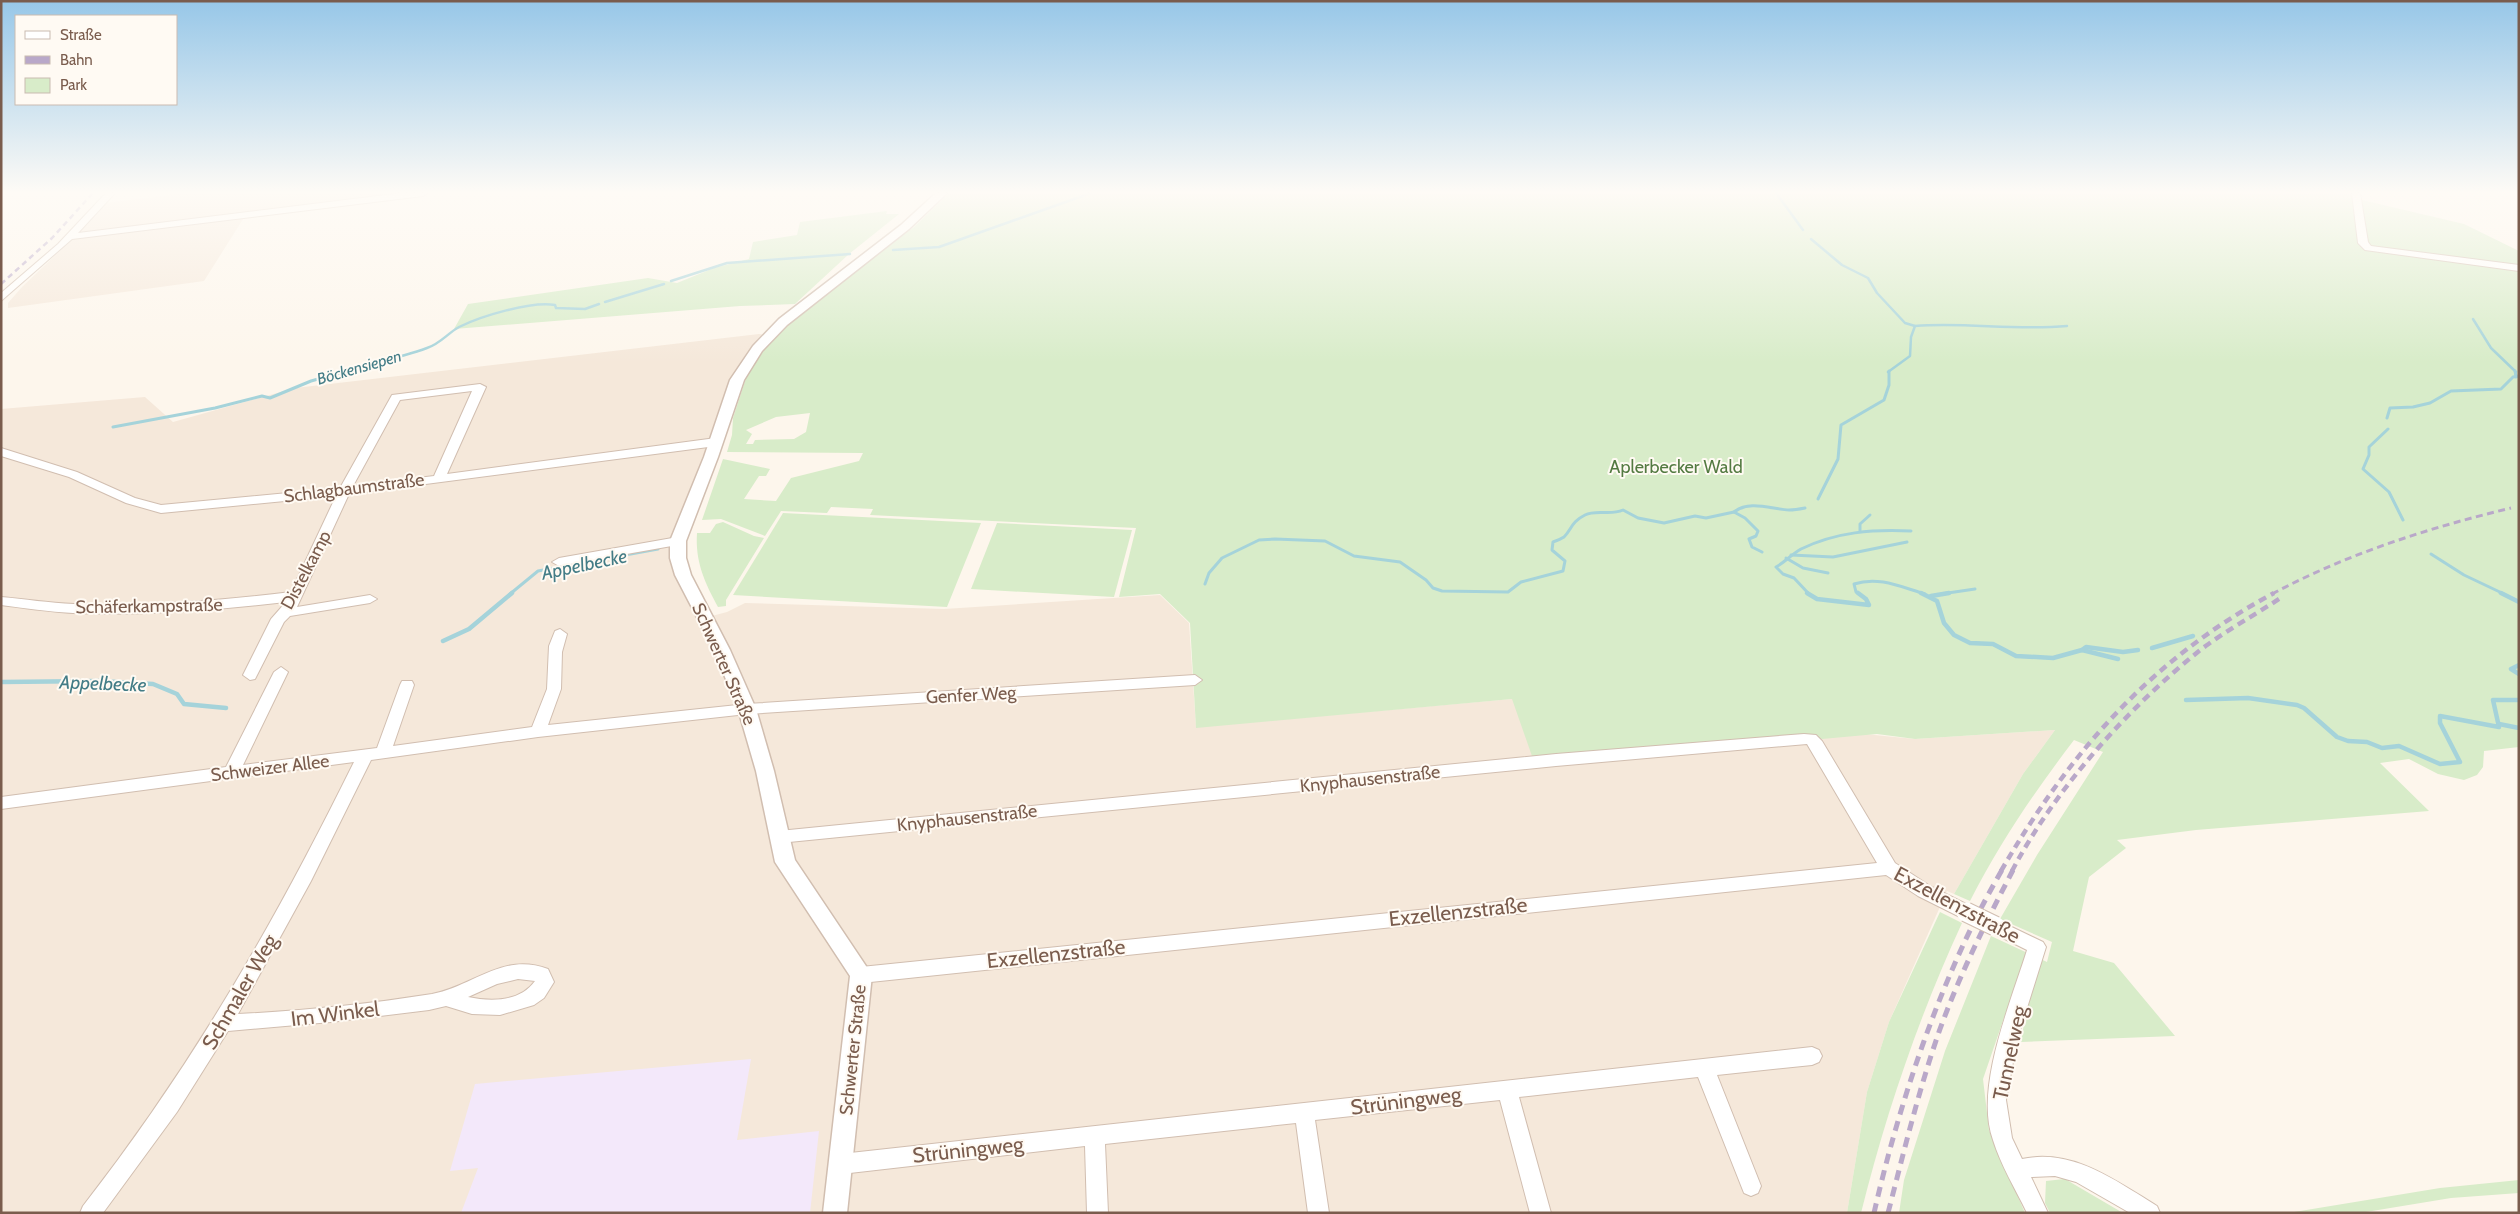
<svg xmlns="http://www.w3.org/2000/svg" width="2520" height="1214" font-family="Cabin,sans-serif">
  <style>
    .residential { fill: #f5e8da }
    .education { fill: #f3e8fa }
    .green { fill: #d8ecc9; fill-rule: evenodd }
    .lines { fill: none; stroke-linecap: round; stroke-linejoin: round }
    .stream-far2 { stroke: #a5d3da; stroke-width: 2.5 }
    .stream-far1 { stroke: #a5d3da; stroke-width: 3 }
    .stream { stroke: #a5d3da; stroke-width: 4.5 }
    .minor-casing { stroke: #d1beb0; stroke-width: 2 }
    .tertiary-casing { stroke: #d1beb0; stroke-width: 3 }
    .minor { fill: #fff; fill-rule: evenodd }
    .tertiary { fill: #fff; fill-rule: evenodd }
    .rail-far3 { stroke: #b9a8c9; stroke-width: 2.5; stroke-dasharray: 5.5 4; stroke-linecap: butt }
    .rail-far2 { stroke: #b9a8c9; stroke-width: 3; stroke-dasharray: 7 4.5; stroke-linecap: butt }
    .rail-far1 { stroke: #b9a8c9; stroke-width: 4.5; stroke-dasharray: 8 5.5; stroke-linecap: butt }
    .rail { stroke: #b9a8c9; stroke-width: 5; stroke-dasharray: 10 7; stroke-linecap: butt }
    .minor-bridge-casing { stroke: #d1beb0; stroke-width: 21; stroke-linecap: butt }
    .minor-bridge { stroke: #fff; stroke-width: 19 }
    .labels { text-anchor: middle; stroke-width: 4; stroke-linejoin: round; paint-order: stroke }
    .far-water-label { font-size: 16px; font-style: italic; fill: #437c86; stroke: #fffaf3 }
    .park-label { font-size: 18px; fill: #537a41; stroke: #fffaf3 }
    .street-label { font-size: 18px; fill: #7a5c4d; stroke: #fffaf3 }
    .water-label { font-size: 19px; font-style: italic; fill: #437c86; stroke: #fffaf3 }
    .near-street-label { font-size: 21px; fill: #7a5c4d; stroke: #fffaf3 }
  </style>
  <rect width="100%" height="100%" fill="#fdf6ec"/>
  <g class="residential">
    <polygon points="186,193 420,193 245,216 204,281 8,308 8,303 22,287 64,247 105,203"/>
    <polygon points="759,334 767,335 755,348 675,540 704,618 727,612 745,603 944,609 1160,595 1189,623 1196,727 1512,699 1915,739 2055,730 2023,774 1954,894 1947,891 1889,1022 1867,1092 1847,1213 1,1213 1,409 145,397 173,422 295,388"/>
  </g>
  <polygon class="education" points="751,1059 737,1140 819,1131 810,1213 461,1213 478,1168 450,1171 475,1084"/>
  <g class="green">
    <path d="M949 193H2351V196L2362 200 2464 224 2519 251V747L2484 751 2483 767 2477 775 2464 780 2438 774 2409 759 2380 763 2429 811 2196 830 2117 840 2126 848 2089 877 2073 951 2114 963 2175 1036 2021 1042 2025 1017 2006 1012 1983 1079 1989 1130 2025 1213H1899L1904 1180 1945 1051 1991 936 2047 962 2052 942 2000 919 2037 855 2103 752 2074 740C2033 794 2001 841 1970 901L1954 894 2023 774 2055 730 1915 739 1877 734 1822 739 1808 735 1533 759 1512 699 1196 728 1190 623 1160 594 1119 597 1136 528 870 515 873 509 831 507 827 513 781 511 765 536 721 519 702 520 723 459 770 469 766 476H759L744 499 776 501 791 478 859 461 863 453 727 452 732 435 733 418 750 366 770 341 796 317 914 227ZM810 413 806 432 794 439 755 440 753 444H746L752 434 746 430 776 417Z"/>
    <polygon points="887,211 886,214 899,214 849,254 795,304 740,306 454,329 468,304 648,278 677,283 714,268 749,259 753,242 797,235 800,222"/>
    <polygon points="783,513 981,523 947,607 733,595"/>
    <path d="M723 522 754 536 764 538 726 600V606L718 607C705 583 695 562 697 533H710L716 524Z"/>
    <polygon points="997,523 1132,530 1114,597 971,589"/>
    <path d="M1940 912 1962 923C1919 1016 1886 1113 1861 1213H1847L1867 1092 1889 1022Z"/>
    <polygon points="2064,1179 2065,1179 2123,1213 2050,1213 2045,1203 2046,1181"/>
    <polygon points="2519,1180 2519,1193 2451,1198 2360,1213 2288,1213 2440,1188"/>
  </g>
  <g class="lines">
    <g class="stream-far2">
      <polyline points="1776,193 1803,230"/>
      <polyline points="1811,239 1842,265 1868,278 1877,293 1905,323 1915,326"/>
      <polyline points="893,250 939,247 1091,193"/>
      <polyline points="671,281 727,263 850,254"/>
      <polyline points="605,302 664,284"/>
      <polyline points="2473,319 2491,348 2516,372"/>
      <path d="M342 372C370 364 400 358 427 348 440 344 448 333 459 327 481 316 531 301 555 305L556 308 585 309 599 304"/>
      <path d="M1888 372 1910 356 1911 337 1915 326C1966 322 2016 331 2067 326"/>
    </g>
    <g class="stream-far1">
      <polyline points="2515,371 2516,377"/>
      <polyline points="2387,418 2390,408 2413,407 2430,403 2451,391 2501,389 2513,377 2519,376"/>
      <polyline points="113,427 215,408 262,396 270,398 311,381 347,371"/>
      <polyline points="2388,429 2369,447 2369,455 2363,469 2389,492 2403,520"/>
      <polyline points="1818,499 1838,459 1841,425 1884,400 1889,385 1889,371"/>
      <path d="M1734 512C1749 500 1771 509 1789 510 1794 510 1800 509 1805 508"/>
      <polyline points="1860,531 1860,524 1870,515"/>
      <polyline points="2431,554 2464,575 2504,594"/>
      <polyline points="1791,555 1833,557 1907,542"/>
      <polyline points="1786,558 1803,568 1828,573"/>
      <path d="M1205 584 1209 573 1222 558 1259 540 1275 539 1325 541 1354 556 1400 562 1426 580 1433 588 1442 591 1508 592 1521 582 1563 571 1565 561 1552 550 1553 542C1556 541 1561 539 1564 537 1572 529 1571 522 1585 515 1597 509 1610 516 1623 510L1638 518 1664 523 1695 516 1706 518 1734 512 1745 518 1758 531 1756 536 1749 539 1752 547 1762 552"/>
      <polyline points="510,594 538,571 658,549"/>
      <path d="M1809 594 1794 578 1783 574 1776 567C1785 562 1792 554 1801 549 1836 532 1873 529 1911 531"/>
      <path d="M1859 594 1856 592 1854 584C1879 576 1901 587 1925 594"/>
      <polyline points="1941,594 1975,589"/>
    </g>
    <g class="stream">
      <polyline points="1807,593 1817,599 1869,605 1866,599 1858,593"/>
      <polyline points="1921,593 1937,601 1944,623 1954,635 1970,643 1993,644 2016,656 2053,658 2082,650 2118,659"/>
      <polyline points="2501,593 2519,602"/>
      <polyline points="1931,596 1949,593"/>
      <polyline points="443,641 469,629 512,593"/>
      <polyline points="2152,648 2193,636"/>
      <polyline points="2082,650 2086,647 2123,652 2138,650"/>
      <polyline points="2519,665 2511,669 2519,674"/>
      <polyline points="1,682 99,681 153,684 177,694 184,704 226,708"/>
      <polyline points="2186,700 2248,698 2297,705 2304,708 2337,737 2348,741 2367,742 2382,748 2399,746 2440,764 2460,762 2440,723 2440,716 2499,727 2493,700 2519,700"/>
      <polyline points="2499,724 2519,728"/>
    </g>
    <g class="minor-casing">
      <g id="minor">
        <polygon points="106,193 115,193 78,233 402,193 427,193 423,196 72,239 1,301 1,293 58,244"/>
        <polygon points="2352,193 2360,193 2368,242 2371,246 2519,265 2519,271 2365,250 2358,243"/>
        <path d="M480 384 486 387 447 474 716 438 722 442 716 446 349 494 297 607 370 595 377 599 370 603 290 616 284 622 255 679 250 680 243 675 271 619 286 602C216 610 144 616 73 613 49 612 25 608 1 605V597C25 599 49 603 74 604 146 607 219 601 291 592L336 496 161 513 126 503 69 477 1 456V448L77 472 135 498 161 505 340 488 392 395ZM472 391 434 476 353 486 400 400Z"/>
        <polygon points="678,537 684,541 683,544 559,566 552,562 559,558"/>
        <path d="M560 629 567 634 562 652 561 689 548 725 747 704 1195 675 1202 680 1195 685 747 714 538 737 371 760 311 881 238 1014C302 1011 369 1004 432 994 474 986 502 952 548 969L554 982 544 998 534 1005 500 1015 472 1014 446 1006 429 1010 331 1022 228 1031 177 1112 103 1213H80L83 1206C193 1065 275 922 354 762L1 809V797L226 767 274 672 281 667 288 672 243 765 377 748 400 685 402 681H412L414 685 393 746 532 727 547 689 549 646 555 631ZM518 979 535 981C520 1002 491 1002 468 997L497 984Z"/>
        <polygon points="1804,734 1816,735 1822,741 1895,863 1930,886 1972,907 1975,912 1972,917 1966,919 1960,917 1918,896 1886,875 861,983 855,980 852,975 855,970 861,967 1877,863 1807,744 1556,766 779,843 773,842 771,837 773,832 779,831 1556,754"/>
        <path d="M1995 919 2043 942 2046 947 2017 1040 2006 1100 2012 1138 2022 1159C2073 1148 2116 1181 2157 1206L2160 1213H2130L2076 1182 2055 1176 2031 1177 2048 1213H2027C2015 1188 2001 1166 1993 1140 1974 1088 2011 1002 2027 950L1989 931 1986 926 1989 921Z"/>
        <polygon points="1812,1047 1819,1050 1822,1056 1819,1062 1812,1065 1717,1075 1761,1186 1758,1193 1751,1196 1744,1193 1698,1077 1519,1097 1551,1213 1530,1213 1500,1100 1315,1120 1329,1213 1308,1213 1296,1123 1105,1144 1108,1213 1087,1213 1085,1146 841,1174 834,1171 831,1164 834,1157 841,1154"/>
      </g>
    </g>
    <g class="tertiary-casing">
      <polygon id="tertiary" points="936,193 947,193 909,229 787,325 762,351 744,380 718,457 686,541 686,558 691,575 730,650 756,709 774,771 795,860 872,975 847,1213 823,1213 850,976 775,862 756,771 738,709 714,650 675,575 670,558 670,541 704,457 730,380 753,346 779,319 901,225"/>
    </g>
    <use href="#minor" class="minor"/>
    <use href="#tertiary" class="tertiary"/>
    <polyline class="rail-far3" points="1,284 52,238 93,193"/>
    <path class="rail-far2" d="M2272 594C2347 554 2428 528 2511 508"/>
    <g class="rail-far1">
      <path d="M2001 871C2070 752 2151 659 2274 593"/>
      <path d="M2012 871C2055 789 2127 709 2199 651 2225 631 2255 615 2282 597"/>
    </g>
    <g class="rail">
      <path d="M1874 1213C1900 1099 1943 971 2002 870"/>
      <path d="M1888 1213C1904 1151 1919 1089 1940 1029 1960 974 1986 922 2013 870"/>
    </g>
    <g class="minor-bridge-casing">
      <polyline id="minor-bridge" points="1966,912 1995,926"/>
    </g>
    <use href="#minor-bridge" class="minor-bridge"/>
  </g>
  <linearGradient id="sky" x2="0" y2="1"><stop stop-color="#97c7e8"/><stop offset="0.53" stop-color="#fefbf6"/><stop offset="1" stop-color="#fefbf6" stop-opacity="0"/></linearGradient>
  <rect width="2520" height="363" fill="url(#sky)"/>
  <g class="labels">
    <g class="far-water-label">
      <text transform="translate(359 367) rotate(-16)" y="6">Böckensiepen</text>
    </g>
    <g class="park-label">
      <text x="1676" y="473">Aplerbecker Wald</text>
    </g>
    <g class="street-label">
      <text transform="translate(354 488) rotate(-7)" y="6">Schlagbaumstraße</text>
      <text transform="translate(306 570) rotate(-62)" y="6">Distelkamp</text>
      <text transform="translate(149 606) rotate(-1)" y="6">Schäferkampstraße</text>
      <text transform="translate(724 664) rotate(66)" y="6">Schwerter Straße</text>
      <text transform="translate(971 695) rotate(-3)" y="6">Genfer Weg</text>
      <text transform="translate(270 768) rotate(-7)" y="6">Schweizer Allee</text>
      <text transform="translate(1370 779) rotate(-6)" y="6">Knyphausenstraße</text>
      <text transform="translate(967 818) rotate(-6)" y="6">Knyphausenstraße</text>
      <text transform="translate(853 1050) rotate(-84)" y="6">Schwerter Straße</text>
    </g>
    <g class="water-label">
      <text transform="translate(584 564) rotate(-12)" y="7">Appelbecke</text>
      <text transform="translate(103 683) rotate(2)" y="7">Appelbecke</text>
    </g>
    <g class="near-street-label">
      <text transform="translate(1957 905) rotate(28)" y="7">Exzellenzstraße</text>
      <text transform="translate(1458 912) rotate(-6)" y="7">Exzellenzstraße</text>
      <text transform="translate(1056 954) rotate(-6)" y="7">Exzellenzstraße</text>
      <text transform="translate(240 992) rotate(-60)" y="7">Schmaler Weg</text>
      <text transform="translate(335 1014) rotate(-7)" y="7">Im Winkel</text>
      <text transform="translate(2010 1053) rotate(-78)" y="7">Tunnelweg</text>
      <text transform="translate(1406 1101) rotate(-7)" y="7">Strüningweg</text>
      <text transform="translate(968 1150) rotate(-6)" y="7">Strüningweg</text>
    </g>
  </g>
  <rect width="2520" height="1214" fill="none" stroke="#7a5c4d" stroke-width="5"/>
  <rect x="15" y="15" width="162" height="90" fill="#fffaf3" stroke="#cabbb1"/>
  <rect x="25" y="31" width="25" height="8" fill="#ffffff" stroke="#cabbb1"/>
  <text x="60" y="40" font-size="15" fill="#7a5c4d">Straße</text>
  <rect x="25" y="56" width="25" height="8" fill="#b9a8c9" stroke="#cabbb1"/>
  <text x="60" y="65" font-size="15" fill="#7a5c4d">Bahn</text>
  <rect x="25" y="78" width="25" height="15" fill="#d8ecc9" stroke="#cabbb1"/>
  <text x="60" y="90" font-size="15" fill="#7a5c4d">Park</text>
</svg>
